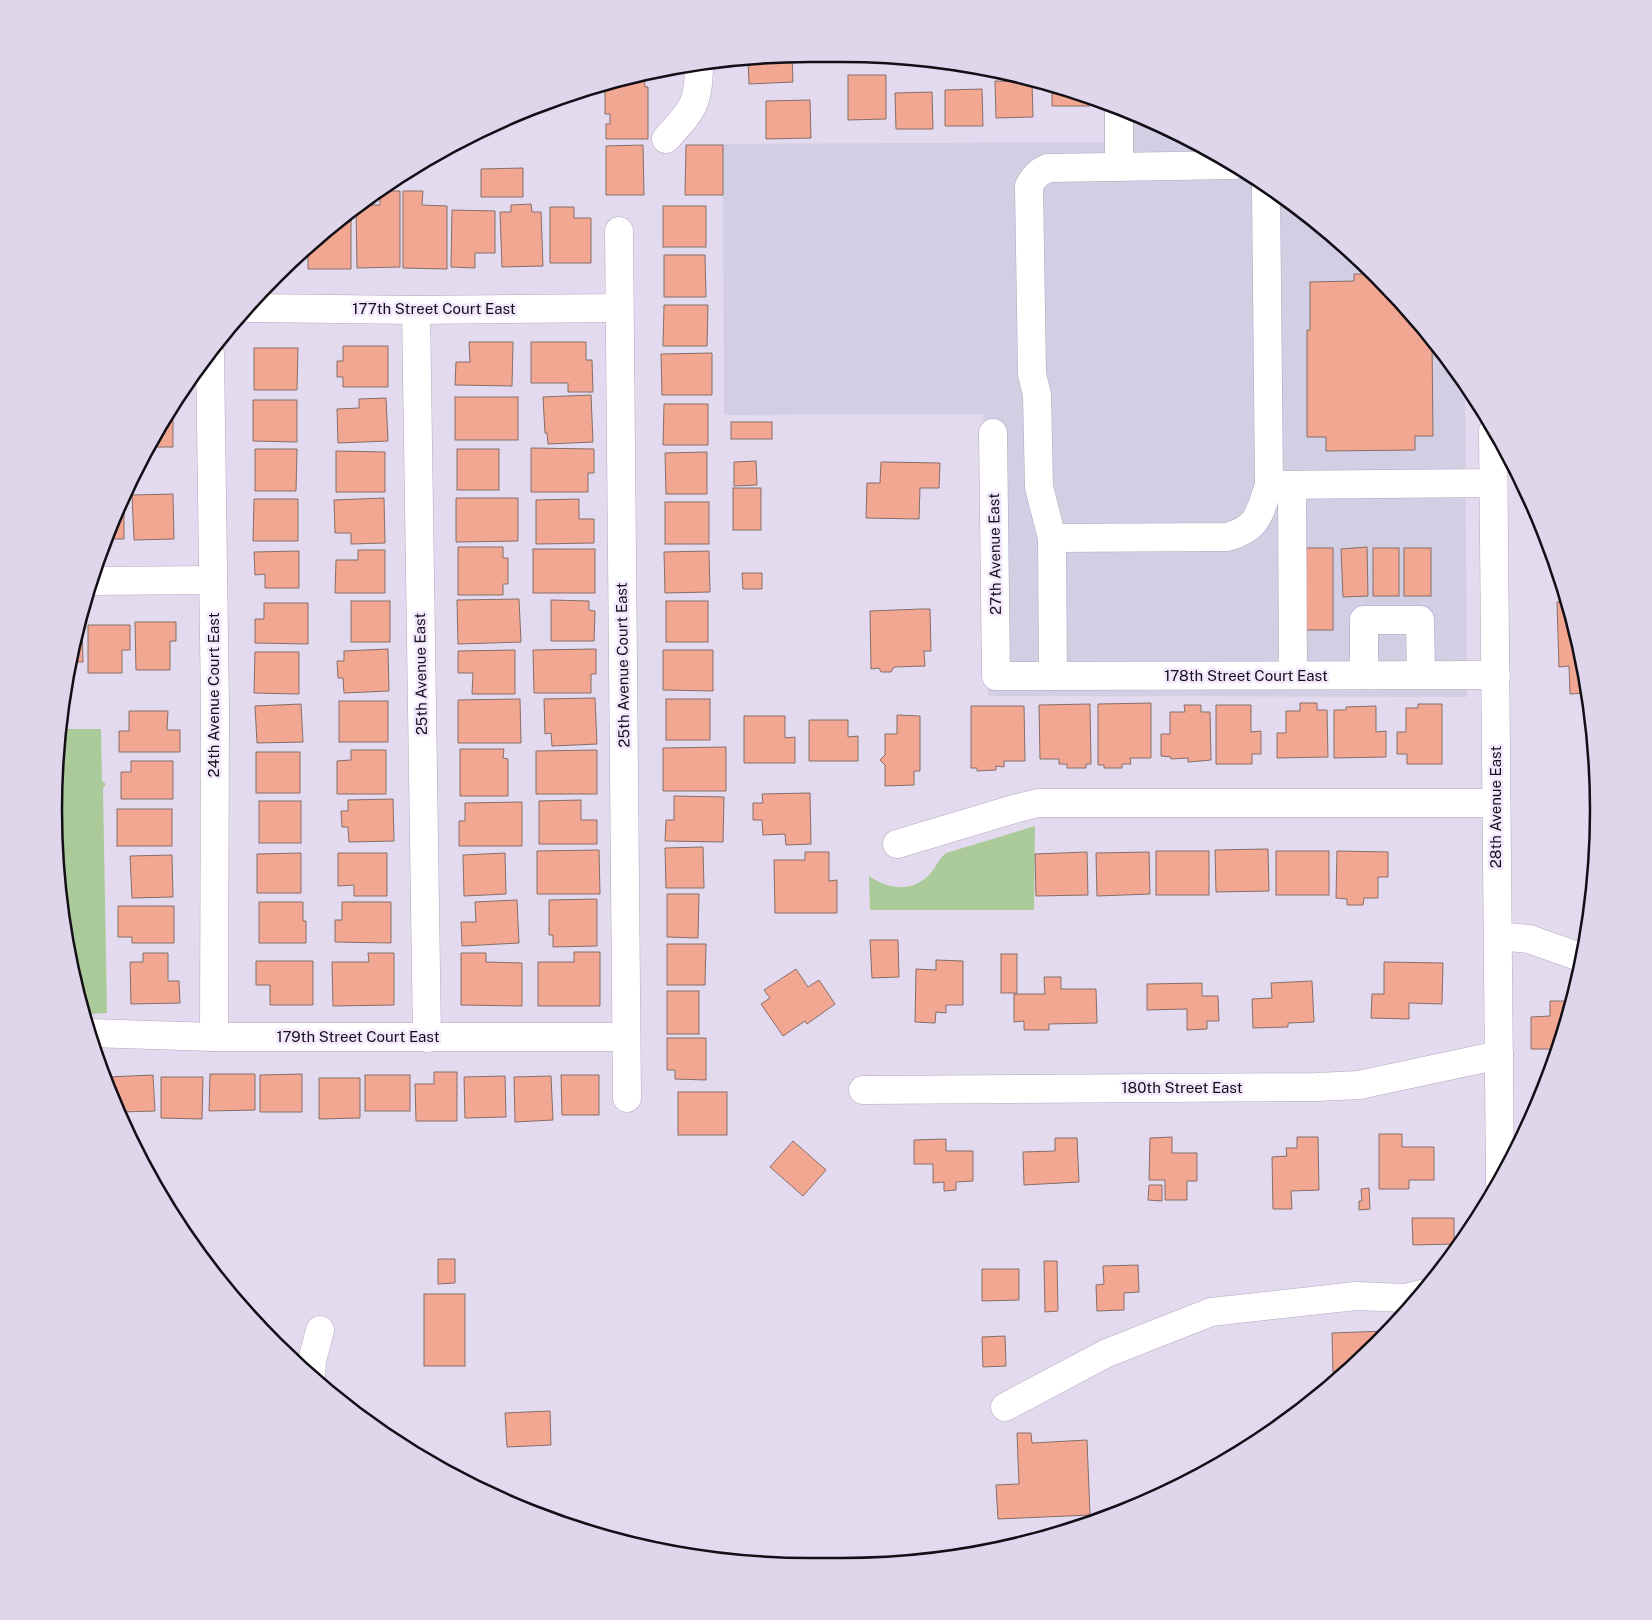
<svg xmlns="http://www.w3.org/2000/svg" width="1652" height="1620" font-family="'Public Sans',sans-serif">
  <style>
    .commercial { fill: #d2cee3 }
    .green { fill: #aacb99 }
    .building { fill: #f2a793; stroke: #866e67 }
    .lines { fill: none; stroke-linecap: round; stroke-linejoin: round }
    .minor-casing { stroke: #b2a8bd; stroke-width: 29 }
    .minor { stroke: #fff; stroke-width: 28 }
    .labels { text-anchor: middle; stroke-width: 5; stroke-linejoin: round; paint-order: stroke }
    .street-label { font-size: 15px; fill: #130f17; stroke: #f2e7fd }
    .rim { fill: none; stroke: #130f17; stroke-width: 2.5 }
  </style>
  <rect width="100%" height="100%" fill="#e4daf0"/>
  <polygon class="commercial" points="1104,103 1220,155 1341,242 1442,350 1465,387 1467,697 988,696 983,414 724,415 723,201 721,144 1104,142"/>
  <g class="green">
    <polygon points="60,729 101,729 102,781 106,784 103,788 107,1013 88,1014 76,982 55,859"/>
    <path d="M1035 826 1034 910H870L869 876C888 889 911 893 929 875 936 868 938 859 946 853Z"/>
  </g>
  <g class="building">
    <polygon points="792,55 793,82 749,84 748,60"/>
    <polygon points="644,74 645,87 648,87 648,139 606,139 606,124 610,124 610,114 605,114 605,86"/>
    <polygon points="848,75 886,75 886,119 848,120"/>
    <polygon points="995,81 1032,82 1033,117 996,118"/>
    <polygon points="1052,86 1090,96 1090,106 1052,106"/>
    <polygon points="982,89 983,126 945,126 945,90"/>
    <polygon points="932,92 933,129 896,129 895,93"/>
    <polygon points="810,100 811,138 766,139 766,101"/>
    <polygon points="643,145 644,195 606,195 606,146"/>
    <polygon points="686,145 723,145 723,195 685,195"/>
    <polygon points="523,168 523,197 481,197 481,169"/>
    <polygon points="380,191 400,191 400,267 357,268 356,209 360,205 380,205"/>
    <polygon points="403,191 423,191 422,205 447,206 447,269 403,268"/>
    <polygon points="531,204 532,212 541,212 543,266 502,267 500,212 511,212 511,205"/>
    <rect x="663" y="206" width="43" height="41"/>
    <polygon points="550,207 574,207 574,218 591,218 591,263 550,263"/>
    <polygon points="452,210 495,211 495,253 475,253 475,268 451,267"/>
    <polygon points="351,213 351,269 308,269 308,248"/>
    <polygon points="664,255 705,255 706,297 664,297"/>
    <polygon points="293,261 293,268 284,268"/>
    <polygon points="1354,274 1371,274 1375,278 1375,281 1378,281 1432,340 1433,436 1415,436 1415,450 1326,451 1326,437 1307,437 1307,330 1310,330 1310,282 1354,281"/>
    <polygon points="664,305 708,305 707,346 663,346"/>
    <polygon points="469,342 513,342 512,386 455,385 456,362 470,362"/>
    <polygon points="531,342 586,342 586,360 592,360 593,392 568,392 568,383 531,383"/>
    <polygon points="343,346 388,346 388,387 343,387 343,377 337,377 337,361 343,361"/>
    <polygon points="254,348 298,348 297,390 254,390"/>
    <polygon points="712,353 712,395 662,395 661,354"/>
    <polygon points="591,395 593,442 548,444 547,433 545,433 543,397"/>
    <rect x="455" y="397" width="63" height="43"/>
    <polygon points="386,398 388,441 338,443 337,409 359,408 359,399"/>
    <polygon points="253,400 297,400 297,442 253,441"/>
    <polygon points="664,404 708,404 708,445 663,445"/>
    <polygon points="173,405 173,447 151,447"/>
    <rect x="731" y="422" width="41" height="17"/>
    <polygon points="531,448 594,449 594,473 588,473 588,492 531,492"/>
    <polygon points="255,449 297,449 296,491 255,491"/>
    <rect x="457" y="449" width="42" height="41"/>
    <polygon points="336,451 385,452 385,492 336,492"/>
    <polygon points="707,452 707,494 666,494 665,453"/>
    <polygon points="756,461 757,485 734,486 734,462"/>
    <polygon points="881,462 940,463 939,488 920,488 919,519 866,518 867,483 880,483"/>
    <rect x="733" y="488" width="28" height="42"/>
    <polygon points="173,494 174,539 134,540 132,495"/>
    <polygon points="124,496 124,539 105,539 111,521"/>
    <polygon points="384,498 385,543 351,544 351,533 335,533 334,500"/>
    <polygon points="456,498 518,498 518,541 456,542"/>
    <polygon points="254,499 298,499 298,541 253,541"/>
    <polygon points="579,499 579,519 594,519 594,543 536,544 536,500"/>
    <rect x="665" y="502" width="44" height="42"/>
    <polygon points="458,547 503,547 503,558 508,558 508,584 503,584 503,595 458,595"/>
    <polygon points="1367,547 1368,596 1343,597 1341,549"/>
    <rect x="1299" y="548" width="34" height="82"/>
    <rect x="1373" y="548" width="26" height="48"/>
    <rect x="1404" y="548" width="27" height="48"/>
    <rect x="533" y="549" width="62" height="44"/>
    <polygon points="358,550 385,550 385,593 335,593 336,560 358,560"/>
    <polygon points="299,551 299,588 265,588 265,574 255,575 254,552"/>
    <polygon points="709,551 710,592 665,593 664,552"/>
    <polygon points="742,573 762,573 762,589 743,589"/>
    <polygon points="519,599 521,642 458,644 457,600"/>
    <polygon points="551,600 589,601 589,610 595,611 594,641 551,641"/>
    <rect x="351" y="601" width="39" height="41"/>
    <rect x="666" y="601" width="42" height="41"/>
    <polygon points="1568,601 1573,615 1586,693 1570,694 1569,666 1559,667 1557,602"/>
    <polygon points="264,603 308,603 308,644 255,643 255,619 264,619"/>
    <polygon points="921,609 930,609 931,651 924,651 925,666 894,667 891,672 881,672 879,668 871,669 870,611"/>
    <polygon points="135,622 176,622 176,641 170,641 170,670 136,670"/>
    <polygon points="78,623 82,623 83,662 70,662"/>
    <polygon points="88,625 130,625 130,650 122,650 122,673 88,673"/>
    <polygon points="388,649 389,691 344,693 343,678 338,678 337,661 344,661 344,651"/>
    <polygon points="596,649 596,674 591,674 591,693 534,693 533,650"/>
    <polygon points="515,650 515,694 472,694 473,673 458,673 458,651"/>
    <polygon points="663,650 713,650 713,691 663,690"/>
    <polygon points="255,652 299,652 299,694 254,693"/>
    <polygon points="595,698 597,744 552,746 551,733 545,734 544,699"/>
    <polygon points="520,699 521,743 458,743 458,700"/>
    <rect x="666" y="699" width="44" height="41"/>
    <rect x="339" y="701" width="49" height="41"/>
    <polygon points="1151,703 1151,758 1130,758 1131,764 1122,764 1122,768 1104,768 1104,765 1098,765 1098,704"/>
    <polygon points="1300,703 1317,703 1317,710 1327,710 1328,757 1277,758 1277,733 1286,733 1286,711 1300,711"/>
    <polygon points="301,704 303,742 257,743 255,706"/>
    <polygon points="1090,704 1091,764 1086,764 1086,768 1067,768 1067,764 1059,764 1059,759 1040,759 1039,705"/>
    <polygon points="1418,704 1442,704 1442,764 1407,764 1407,754 1397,754 1397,732 1406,732 1406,708 1418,708"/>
    <polygon points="1184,705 1201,705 1201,712 1210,712 1211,760 1188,762 1188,758 1171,759 1171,757 1161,756 1161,734 1170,734 1170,712 1185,712"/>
    <polygon points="1216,705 1251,705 1251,732 1261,731 1261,754 1252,754 1252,764 1216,764"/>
    <polygon points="971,706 1024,706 1025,761 1004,761 1004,767 996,766 996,770 977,771 977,768 971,768"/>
    <polygon points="1376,706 1376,732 1386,731 1386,757 1334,758 1334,710 1346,710 1346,707"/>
    <polygon points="129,711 168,711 167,730 180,730 180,752 119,752 119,731 129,731"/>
    <polygon points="897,715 920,716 920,771 914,771 914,785 885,786 885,765 880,760 885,755 885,734 897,734"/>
    <polygon points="744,716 785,716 785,738 795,737 795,763 744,763"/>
    <polygon points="809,720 848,720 848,737 858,736 858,761 809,761"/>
    <polygon points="726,747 726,791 663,791 663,748"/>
    <polygon points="460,749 504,749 503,758 508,759 508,796 460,796"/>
    <polygon points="351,750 386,750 386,794 337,794 337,761 351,760"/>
    <polygon points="597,750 597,794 536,794 536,751"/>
    <rect x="256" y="752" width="44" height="41"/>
    <polygon points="131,761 173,761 173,799 121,799 121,772 131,772"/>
    <polygon points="810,793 811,844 786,845 785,834 763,835 762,820 753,820 753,803 763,803 762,794"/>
    <polygon points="674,796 724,797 723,842 665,841 666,820 674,820"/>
    <polygon points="393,799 394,841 349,842 348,827 342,827 341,811 348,811 348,800"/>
    <polygon points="581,800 581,820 597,820 597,844 539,844 539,801"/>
    <rect x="259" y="801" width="42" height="42"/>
    <polygon points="522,802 522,846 459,846 459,821 465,821 465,803"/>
    <rect x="117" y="809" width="55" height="37"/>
    <polygon points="703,847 704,888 666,888 665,848"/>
    <polygon points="1268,849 1269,891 1216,892 1215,850"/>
    <polygon points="599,850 600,894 537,894 537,851"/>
    <rect x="1156" y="851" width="53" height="44"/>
    <rect x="1276" y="851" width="53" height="44"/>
    <polygon points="1337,851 1388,852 1388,877 1378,877 1378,898 1364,898 1363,905 1347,905 1347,899 1336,898"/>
    <polygon points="805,852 829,852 829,881 837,880 837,913 775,913 774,860 805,860"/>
    <polygon points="1087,852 1088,895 1036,896 1035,854"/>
    <polygon points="1149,852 1150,894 1097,896 1096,853"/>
    <polygon points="301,853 301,893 257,893 257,854"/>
    <polygon points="338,853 387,853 387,896 354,896 354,885 338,886"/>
    <polygon points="505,853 506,894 464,896 463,855"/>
    <polygon points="172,855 173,897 132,898 130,856"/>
    <polygon points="1594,855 1593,881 1589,880"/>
    <polygon points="667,894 699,894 698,938 667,937"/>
    <polygon points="597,899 597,946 553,947 553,935 549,935 549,900"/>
    <polygon points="517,900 519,943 462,946 461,922 476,922 475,902"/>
    <polygon points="259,902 303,902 303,921 306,921 306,943 259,943"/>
    <polygon points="342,902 391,902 391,943 335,942 335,920 342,920"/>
    <polygon points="118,906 174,906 174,943 132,943 132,937 118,937"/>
    <polygon points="870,940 898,940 899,977 872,978"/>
    <polygon points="667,944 706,944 705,985 667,985"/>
    <polygon points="574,952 600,952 600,1006 538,1006 538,962 574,962"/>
    <polygon points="143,953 168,953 168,981 179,981 180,1003 131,1004 130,962 143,962"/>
    <polygon points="368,953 394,953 394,1005 333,1006 332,962 369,962"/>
    <polygon points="461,953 486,953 486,962 522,963 522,1006 461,1005"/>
    <rect x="1001" y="954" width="16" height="39"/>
    <polygon points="936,960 963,961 963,1005 946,1005 946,1013 936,1012 935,1023 915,1022 916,969 936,970"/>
    <polygon points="256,961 313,961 313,1005 270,1005 270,985 256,985"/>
    <polygon points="1384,962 1443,963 1442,1004 1409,1003 1409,1019 1371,1018 1372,994 1384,994"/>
    <polygon points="796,969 808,987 819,980 835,1004 807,1024 805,1021 783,1036 761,1004 770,998 764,990"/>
    <polygon points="1044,977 1061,977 1061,989 1096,989 1097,1023 1049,1024 1049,1030 1024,1030 1024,1021 1014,1022 1014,994 1045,994"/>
    <polygon points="1312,981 1314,1022 1288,1023 1288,1027 1253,1028 1252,999 1272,998 1271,983"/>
    <polygon points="1202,983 1202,996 1218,996 1219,1021 1207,1021 1207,1029 1187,1030 1187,1009 1147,1010 1147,984"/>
    <rect x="667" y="991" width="32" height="43"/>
    <polygon points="1550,1001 1570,1001 1559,1049 1531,1049 1531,1017 1550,1016"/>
    <polygon points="667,1038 706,1038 706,1080 675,1079 675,1070 667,1070"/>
    <polygon points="434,1072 457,1072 457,1121 416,1121 415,1084 434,1084"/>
    <polygon points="210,1074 255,1074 255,1110 209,1111"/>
    <polygon points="302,1074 302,1112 260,1112 260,1075"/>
    <polygon points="153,1075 155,1111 120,1112 108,1082 108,1077"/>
    <rect x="365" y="1075" width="45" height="36"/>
    <polygon points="561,1075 599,1075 599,1115 562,1115"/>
    <polygon points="505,1076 506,1117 465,1118 464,1077"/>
    <polygon points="551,1076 553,1120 515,1122 514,1077"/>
    <polygon points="161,1077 203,1077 202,1119 161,1118"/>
    <polygon points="319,1078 360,1078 360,1118 319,1119"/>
    <rect x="678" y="1092" width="49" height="43"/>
    <polygon points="1379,1134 1402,1134 1402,1147 1434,1147 1434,1180 1409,1180 1409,1189 1379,1189"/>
    <polygon points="1172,1137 1172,1153 1197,1153 1197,1181 1187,1181 1187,1200 1165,1200 1165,1180 1149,1180 1150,1138"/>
    <polygon points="1297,1137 1318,1137 1319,1190 1291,1191 1292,1209 1273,1209 1272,1157 1287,1156 1286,1148 1297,1148"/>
    <polygon points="1055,1138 1077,1138 1079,1182 1024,1185 1023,1152 1055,1151"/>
    <polygon points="946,1139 946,1151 973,1151 973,1181 956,1182 956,1190 944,1191 944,1182 933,1183 933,1164 914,1164 914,1140"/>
    <polygon points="793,1141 826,1170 803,1196 770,1167"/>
    <polygon points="1149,1185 1162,1185 1162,1201 1148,1200"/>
    <polygon points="1369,1188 1370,1209 1359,1210 1359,1201 1362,1201 1361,1189"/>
    <polygon points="1412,1218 1454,1218 1454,1244 1413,1245"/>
    <polygon points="438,1259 455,1259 455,1283 438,1284"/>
    <polygon points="1044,1261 1057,1261 1058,1311 1045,1312"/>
    <polygon points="1138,1265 1139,1292 1124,1293 1124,1310 1097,1311 1096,1285 1104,1284 1103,1266"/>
    <polygon points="982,1269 1019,1269 1019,1300 982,1301"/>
    <rect x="424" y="1294" width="41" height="72"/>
    <polygon points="1387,1331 1343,1372 1333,1372 1332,1333"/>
    <polygon points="1005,1336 1006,1366 983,1367 982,1337"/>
    <polygon points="550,1411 551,1445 507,1447 505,1413"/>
    <polygon points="1017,1433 1031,1433 1032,1443 1087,1440 1090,1515 998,1519 996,1485 1019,1484"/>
  </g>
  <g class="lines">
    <g class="minor-casing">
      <g id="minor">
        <path d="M666 139C692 111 699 104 699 65"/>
        <polyline points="1119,167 1119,109"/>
        <polyline points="1266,188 1269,485 1493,483"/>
        <polyline points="619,231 627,1098"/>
        <polyline points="249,308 416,310 619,308"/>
        <polyline points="416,310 427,1038"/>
        <polyline points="210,354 215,707 214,1037"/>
        <polyline points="1493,431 1500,1182"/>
        <polyline points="993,433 996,676 1496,675"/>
        <polyline points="1292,485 1293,675"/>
        <path d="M1052 538 1227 537C1259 528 1259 514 1269 485"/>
        <polyline points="91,581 213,580"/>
        <polyline points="1364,675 1364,620 1420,620 1421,675"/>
        <path d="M1053 676 1052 538 1039 487 1037 395 1032 374 1029 186C1034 177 1038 172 1048 168L1234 165"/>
        <polyline points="897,844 1014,809 1038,803 1495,803"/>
        <polyline points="1498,936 1529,939 1580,957"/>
        <polyline points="90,1033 214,1037 626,1037"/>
        <polyline points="863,1090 1317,1087 1359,1085 1499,1055"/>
        <polyline points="311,1378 312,1361 320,1330"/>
        <polyline points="1005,1407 1107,1353 1211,1312 1356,1296 1406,1298 1421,1294"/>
      </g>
    </g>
    <use href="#minor" class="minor"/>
  </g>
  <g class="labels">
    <g class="street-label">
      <text x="434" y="314">177th Street Court East</text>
      <text transform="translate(995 554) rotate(-91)" y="5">27th Avenue East</text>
      <text transform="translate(623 665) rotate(-91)" y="5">25th Avenue Court East</text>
      <text transform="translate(421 674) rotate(-91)" y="5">25th Avenue East</text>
      <text x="1246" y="681">178th Street Court East</text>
      <text transform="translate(214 695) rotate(-90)" y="5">24th Avenue Court East</text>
      <text transform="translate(1496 807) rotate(-90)" y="5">28th Avenue East</text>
      <text x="358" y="1042">179th Street Court East</text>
      <text x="1182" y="1093">180th Street East</text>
    </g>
  </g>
  <path d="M0 0H1652V1620H0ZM810 62H842A748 748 0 0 1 1590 810V810A748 748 0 0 1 842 1558H810A748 748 0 0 1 62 810V810A748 748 0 0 1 810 62Z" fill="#e0d6eb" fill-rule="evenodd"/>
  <path class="rim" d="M810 62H842A748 748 0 0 1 1590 810V810A748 748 0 0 1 842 1558H810A748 748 0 0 1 62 810V810A748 748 0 0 1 810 62Z"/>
</svg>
